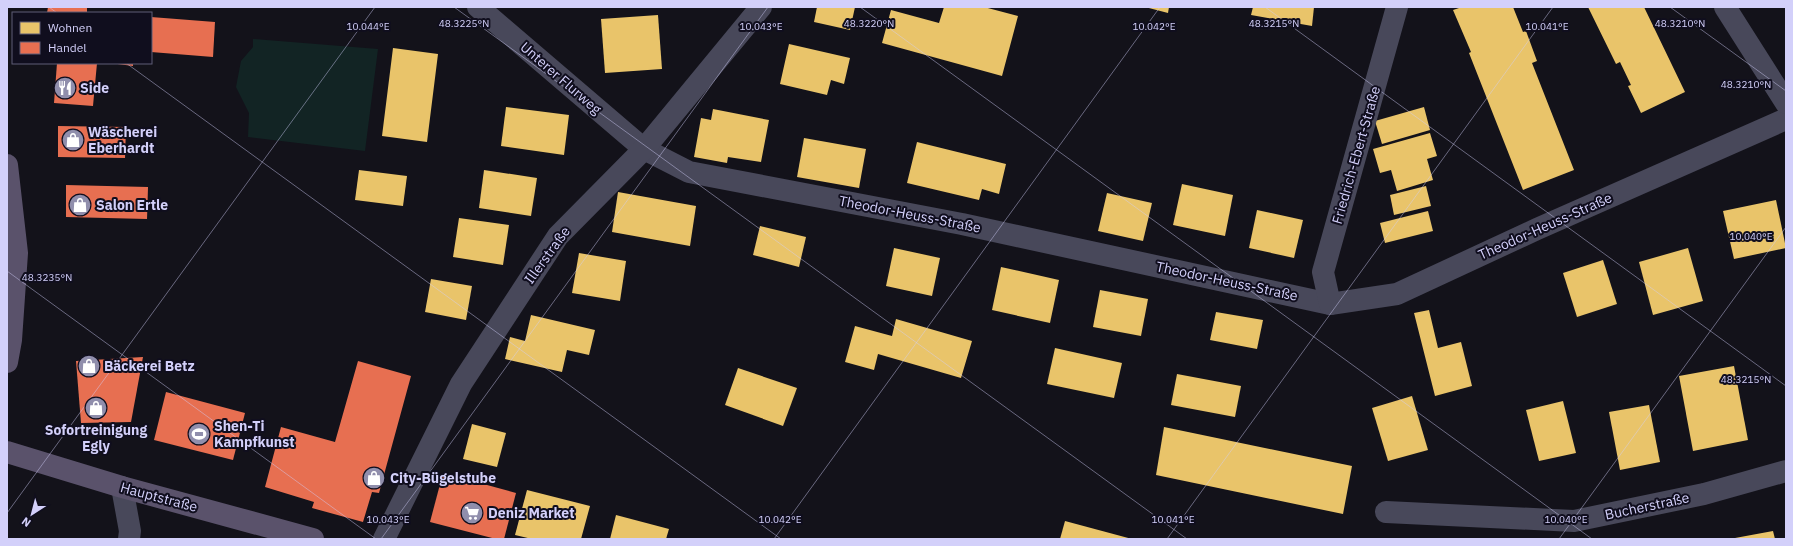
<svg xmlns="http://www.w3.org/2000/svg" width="1793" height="546" font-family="'IBM Plex Sans',sans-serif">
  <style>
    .green { fill: #122424 }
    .homes { fill: #e9c46a }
    .shops { fill: #e76f51 }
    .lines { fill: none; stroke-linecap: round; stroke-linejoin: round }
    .minor { stroke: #48485a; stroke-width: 22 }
    .major { stroke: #5a526b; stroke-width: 22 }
    .ticks { fill: none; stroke: #d3d0fa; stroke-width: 1; stroke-opacity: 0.45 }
    .labels { text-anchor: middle; stroke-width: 4; stroke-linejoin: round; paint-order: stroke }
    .street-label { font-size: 14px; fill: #d3d0fa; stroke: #100e1e }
    .poi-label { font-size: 14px; font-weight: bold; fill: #d3d0fa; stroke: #100e1e; text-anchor: start }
    .ticks-label { font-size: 10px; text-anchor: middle; fill: #d3d0fa; stroke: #100e1e; stroke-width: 4; stroke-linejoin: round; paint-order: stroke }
  </style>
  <rect width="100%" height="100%" fill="#13121a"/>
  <polygon class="green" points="253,39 378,49 365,151 248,137 249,113 236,87 241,61 253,47"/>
  <g class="homes">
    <polygon points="817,7 855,7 850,30 814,22"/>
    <polygon points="944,7 984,7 1018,16 1002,76 882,43 891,10 939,23"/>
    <polygon points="1145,7 1169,7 1168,13"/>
    <polygon points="1253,7 1314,7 1312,26 1251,15"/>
    <polygon points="1462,7 1513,7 1523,32 1526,31 1537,61 1532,63 1574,170 1523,190 1469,53 1471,52 1453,10"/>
    <polygon points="1588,7 1644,7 1685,92 1641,113 1628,86 1631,85 1620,62 1616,64"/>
    <polygon points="658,15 662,69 605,73 601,19"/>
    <polygon points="789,44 850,58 844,84 831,80 827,95 780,84"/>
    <polygon points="393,48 438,54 427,142 382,136"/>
    <polygon points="506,107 569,115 564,155 501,146"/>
    <polygon points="1424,107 1430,130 1382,144 1375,121"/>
    <polygon points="713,109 769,120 761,162 728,157 727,163 694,157 701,118 711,120"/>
    <polygon points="1430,133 1437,156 1427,159 1433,180 1397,191 1391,170 1380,173 1373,149"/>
    <polygon points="804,138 866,149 859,188 797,177"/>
    <polygon points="917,142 1006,164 999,194 982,189 979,200 907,183"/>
    <polygon points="359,170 407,176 403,206 355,200"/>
    <polygon points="484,170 537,178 531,216 479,208"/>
    <polygon points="1182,184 1233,195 1225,236 1173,225"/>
    <polygon points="1426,186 1431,206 1394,215 1390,195"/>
    <polygon points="618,192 696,206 690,246 612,232"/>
    <polygon points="1107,193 1152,203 1143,241 1098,231"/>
    <polygon points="1776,200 1786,248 1734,259 1723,211"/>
    <polygon points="1257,210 1303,220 1294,258 1249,248"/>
    <polygon points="1428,211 1433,231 1385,243 1380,223"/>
    <polygon points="459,218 509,225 503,265 453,257"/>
    <polygon points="760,226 806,237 799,267 753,255"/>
    <polygon points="894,248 940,258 932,296 886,286"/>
    <polygon points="1688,248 1703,301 1653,315 1639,262"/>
    <polygon points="579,253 626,261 620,301 572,293"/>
    <polygon points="1603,260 1617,304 1577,317 1563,273"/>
    <polygon points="1001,267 1059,280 1050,323 992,310"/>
    <polygon points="431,279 472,286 466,320 425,312"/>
    <polygon points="1100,290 1148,299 1141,336 1093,327"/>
    <polygon points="1429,310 1438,348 1461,342 1472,386 1435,396 1414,313"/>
    <polygon points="1216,312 1263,320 1257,349 1210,340"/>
    <polygon points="531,315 595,330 589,355 567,350 562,372 505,359 510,337 525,341"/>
    <polygon points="896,319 972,341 961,378 878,354 874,370 845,362 855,326 892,336"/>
    <polygon points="1055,348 1122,363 1114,398 1047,384"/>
    <polygon points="1734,366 1748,440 1693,451 1679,376"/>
    <polygon points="738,368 797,388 783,426 725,405"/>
    <polygon points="1177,374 1241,386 1235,417 1171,405"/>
    <polygon points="1412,396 1428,450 1388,461 1372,408"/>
    <polygon points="1563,401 1576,453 1539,461 1526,410"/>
    <polygon points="1649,405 1660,462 1620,470 1609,412"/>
    <polygon points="472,424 506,433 497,467 463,459"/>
    <polygon points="1164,427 1352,466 1343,514 1156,475"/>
    <polygon points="527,490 590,506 581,539 532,539 515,535"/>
    <polygon points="616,515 669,529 666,539 610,539"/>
    <polygon points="1065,521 1132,539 1060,539"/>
    <polygon points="1773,531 1775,539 1735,539 1735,538"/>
  </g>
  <g class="shops">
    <polygon points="48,7 87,7 87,13 47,13"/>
    <polygon points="151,17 215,22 213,57 151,52"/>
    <polygon points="57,63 97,63 93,106 54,103"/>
    <polygon points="110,63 133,63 133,66"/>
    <polygon points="58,126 126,127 125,158 58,157"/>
    <polygon points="66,185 148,187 147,219 66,217"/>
    <polygon points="143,357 131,422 81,423 76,361"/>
    <polygon points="358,361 411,376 379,493 372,492 363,522 312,508 314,502 265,487 281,427 335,442"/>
    <polygon points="166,392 245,413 233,460 154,440"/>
    <polygon points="443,473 516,493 504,539 496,539 430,522"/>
  </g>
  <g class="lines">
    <g class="minor">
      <polyline points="478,7 644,149 689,172 962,224 1330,304 1397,294 1537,229 1786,119"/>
      <polyline points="1725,7 1786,103"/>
      <polyline points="1330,304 1323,272 1397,7"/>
      <polyline points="122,487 130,531 129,539"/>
      <polyline points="1386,512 1574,521 1704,494 1786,471"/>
      <polyline points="384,539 461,384 558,236 644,149 761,7"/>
    </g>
    <g class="major">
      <polyline points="7,165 17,253 11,340 7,362"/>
      <polyline points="7,452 122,487 313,539"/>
    </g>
  </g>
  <path class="ticks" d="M49 7 57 13M454 7 1187 539M860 7 1592 539M1265 7 1786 386M1670 7 1786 91M126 63 781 539M7 271 376 539M7 513 375 7M381 539 768 7M774 539 1160 7M1167 539 1553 7M1559 539 1786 227"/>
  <defs>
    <g id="restaurant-disc" transform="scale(1.15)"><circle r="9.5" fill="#908eac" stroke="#100e1e"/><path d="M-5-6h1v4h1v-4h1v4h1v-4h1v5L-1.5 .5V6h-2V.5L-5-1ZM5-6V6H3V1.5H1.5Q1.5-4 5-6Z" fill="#fff"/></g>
    <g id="shop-disc" transform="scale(1.15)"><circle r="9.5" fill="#908eac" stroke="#100e1e"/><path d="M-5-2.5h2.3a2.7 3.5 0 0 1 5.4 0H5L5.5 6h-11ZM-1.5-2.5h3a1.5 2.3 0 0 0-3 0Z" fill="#fff"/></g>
    <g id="stadium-disc" transform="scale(1.15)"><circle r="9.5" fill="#908eac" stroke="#100e1e"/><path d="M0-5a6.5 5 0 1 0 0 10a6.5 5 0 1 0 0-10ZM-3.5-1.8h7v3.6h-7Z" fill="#fff"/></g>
    <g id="supermarket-disc" transform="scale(1.15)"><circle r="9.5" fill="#908eac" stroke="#100e1e"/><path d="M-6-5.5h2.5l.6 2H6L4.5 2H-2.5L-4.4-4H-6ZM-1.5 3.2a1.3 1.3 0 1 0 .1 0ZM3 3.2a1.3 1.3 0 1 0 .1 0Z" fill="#fff"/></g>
  </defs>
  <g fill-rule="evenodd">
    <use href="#restaurant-disc" x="65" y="88"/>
    <use href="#shop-disc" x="73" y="140"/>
    <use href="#shop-disc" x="80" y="205"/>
    <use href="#shop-disc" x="89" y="366"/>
    <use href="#shop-disc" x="96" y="408"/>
    <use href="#stadium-disc" x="199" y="434"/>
    <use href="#shop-disc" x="374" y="478"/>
    <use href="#supermarket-disc" x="472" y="513"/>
  </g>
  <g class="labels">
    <g class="street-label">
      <text transform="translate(561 78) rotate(41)" y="5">Unterer Flurweg</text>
      <text transform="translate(1356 155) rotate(-74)" y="5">Friedrich-Ebert-Straße</text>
      <text transform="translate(910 214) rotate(11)" y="5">Theodor-Heuss-Straße</text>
      <text transform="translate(1545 226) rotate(-24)" y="5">Theodor-Heuss-Straße</text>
      <text transform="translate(547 255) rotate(-54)" y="5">Illerstraße</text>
      <text transform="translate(1227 281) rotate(12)" y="5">Theodor-Heuss-Straße</text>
      <text transform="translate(159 497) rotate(15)" y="5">Hauptstraße</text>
      <text transform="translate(1647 506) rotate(-12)" y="5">Bucherstraße</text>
    </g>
    <g class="poi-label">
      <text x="80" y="93">Side</text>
      <text x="88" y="137">Wäscherei<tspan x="88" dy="16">Eberhardt</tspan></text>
      <text x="96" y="210">Salon Ertle</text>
      <text x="104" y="371">Bäckerei Betz</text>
      <text x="214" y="431">Shen-Ti<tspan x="214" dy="16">Kampfkunst</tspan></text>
      <text x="96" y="435" text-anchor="middle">Sofortreinigung<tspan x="96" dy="16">Egly</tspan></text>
      <text x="390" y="483">City-Bügelstube</text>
      <text x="488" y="518">Deniz Market</text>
    </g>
  </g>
  <g class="ticks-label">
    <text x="1680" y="27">48.3210°N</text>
    <text x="464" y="27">48.3225°N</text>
    <text x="869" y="27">48.3220°N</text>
    <text x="1274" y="27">48.3215°N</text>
    <text x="368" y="30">10.044°E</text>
    <text x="761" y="30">10.043°E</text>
    <text x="1154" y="30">10.042°E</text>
    <text x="1547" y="30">10.041°E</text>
    <text x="1746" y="88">48.3210°N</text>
    <text x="1751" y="240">10.040°E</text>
    <text x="47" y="281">48.3235°N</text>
    <text x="1746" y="383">48.3215°N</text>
    <text x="388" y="523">10.043°E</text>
    <text x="780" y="523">10.042°E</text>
    <text x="1173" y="523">10.041°E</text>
    <text x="1566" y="523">10.040°E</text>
  </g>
  <rect width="1793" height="546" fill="none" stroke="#d3d0fa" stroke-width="16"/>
  <rect x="12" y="12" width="140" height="52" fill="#100e1e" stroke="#5e5c76"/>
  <rect x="20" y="22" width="20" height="12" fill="#e9c46a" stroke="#5e5c76"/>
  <text x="48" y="32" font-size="12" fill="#d3d0fa">Wohnen</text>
  <rect x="20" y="42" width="20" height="12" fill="#e76f51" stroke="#5e5c76"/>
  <text x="48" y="52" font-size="12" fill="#d3d0fa">Handel</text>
  <g transform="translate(32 514) rotate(216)" stroke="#100e1e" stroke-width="3" paint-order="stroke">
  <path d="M0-3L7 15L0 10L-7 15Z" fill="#d3d0fa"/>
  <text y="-6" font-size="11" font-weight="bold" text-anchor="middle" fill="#d3d0fa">N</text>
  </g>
</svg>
